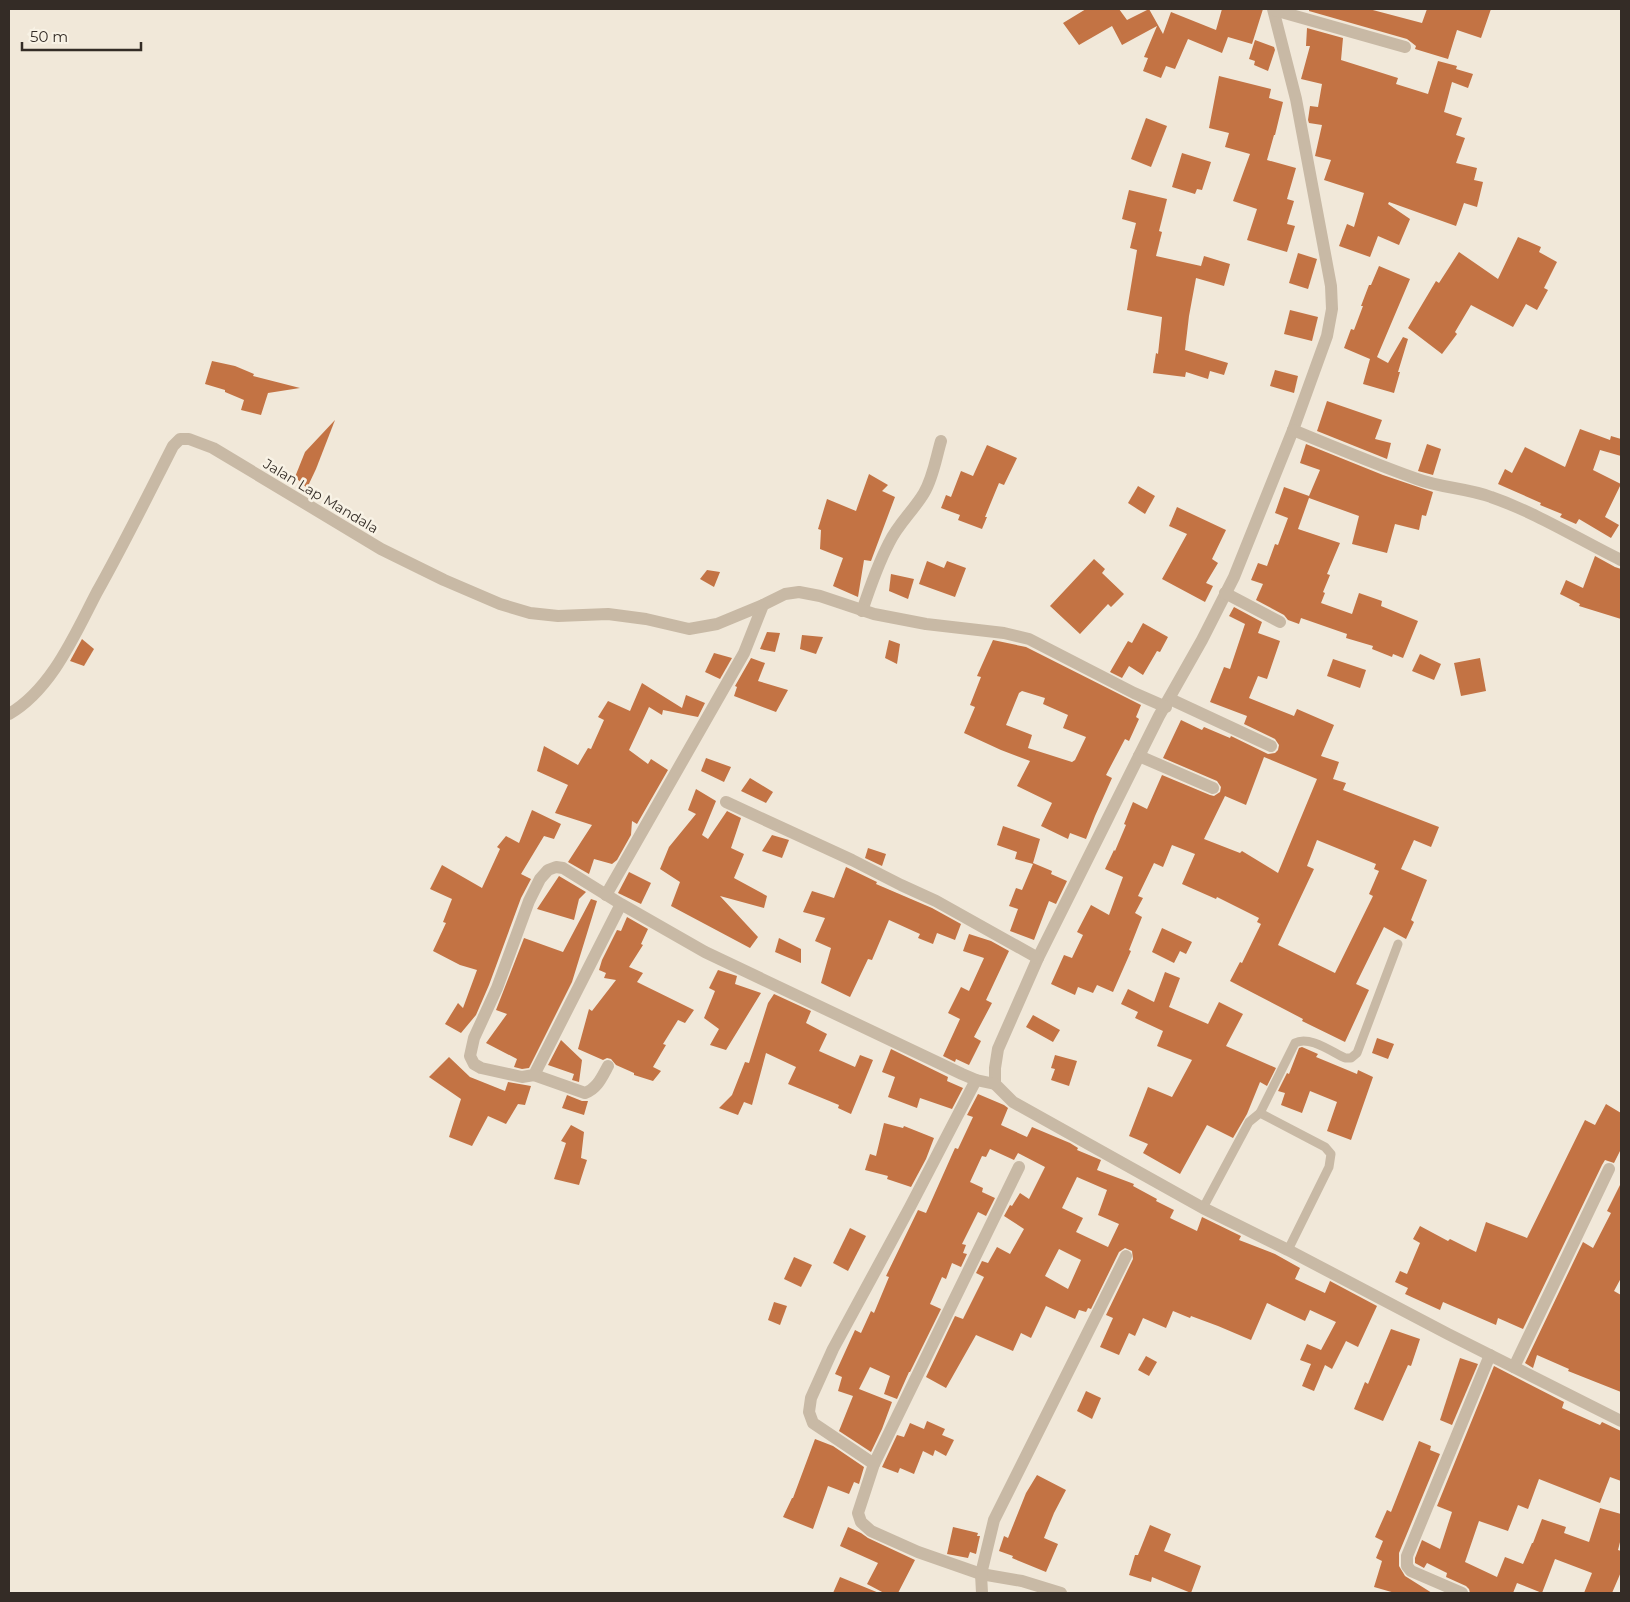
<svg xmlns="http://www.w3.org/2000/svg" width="1630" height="1602" font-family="Montserrat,sans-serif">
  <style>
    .building { fill: #c37344; fill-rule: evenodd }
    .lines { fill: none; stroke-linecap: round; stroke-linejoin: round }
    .lane { stroke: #c8b9a5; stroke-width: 9 }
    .street { stroke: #c8b9a5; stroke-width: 12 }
    .labels { text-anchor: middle; stroke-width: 5; stroke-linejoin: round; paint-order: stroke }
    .street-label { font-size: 14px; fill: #342c26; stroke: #f8f2e5 }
  </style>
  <rect width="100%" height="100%" fill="#f1e8d9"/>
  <g class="building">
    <polygon points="1086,9 1119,9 1127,20 1149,9 1163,34 1171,12 1216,30 1222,9 1263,9 1252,44 1228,37 1222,53 1188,39 1175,69 1166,66 1161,78 1143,71 1148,58 1144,57 1157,26 1122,45 1112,26 1079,45 1063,23"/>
    <polygon points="1309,9 1369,9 1422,23 1427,9 1491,9 1481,38 1457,30 1448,59 1415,49 1416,46 1407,39 1309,11"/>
    <polygon points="1307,28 1343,38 1341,60 1398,78 1396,84 1428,94 1438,61 1457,66 1456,69 1473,74 1468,88 1452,82 1444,112 1462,118 1456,135 1465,138 1456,163 1477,168 1474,180 1483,182 1477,207 1464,203 1456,226 1389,202 1388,204 1410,219 1399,245 1378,236 1370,257 1339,246 1347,224 1354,227 1364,193 1324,180 1331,160 1315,156 1322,125 1309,123 1308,120 1310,106 1318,107 1322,84 1301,79 1310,46 1306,46"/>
    <polygon points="1255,40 1274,47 1275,50 1268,71 1254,65 1255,61 1249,59"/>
    <polygon points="1219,76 1271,89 1269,98 1283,102 1275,135 1274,135 1267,160 1296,168 1287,199 1294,201 1287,224 1295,226 1287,252 1247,240 1257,209 1233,201 1250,154 1225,147 1229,133 1209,128"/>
    <polygon points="1146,118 1167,126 1151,167 1131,159"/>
    <polygon points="1182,153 1211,162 1202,190 1197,189 1195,194 1172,187"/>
    <polygon points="1129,190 1167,199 1159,231 1162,232 1156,256 1201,266 1204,256 1230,264 1224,286 1196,278 1189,316 1185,350 1228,363 1224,375 1210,371 1208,379 1186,372 1185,377 1153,373 1156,353 1158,354 1162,317 1127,310 1137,250 1130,248 1136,223 1122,219"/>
    <polygon points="1518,237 1541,247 1539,252 1557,262 1544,288 1548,290 1537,310 1526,304 1513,327 1471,305 1455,332 1457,334 1442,354 1408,328 1436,281 1439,283 1459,252 1498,279"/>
    <polygon points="1298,253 1317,259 1308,289 1289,283"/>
    <polygon points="1379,266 1410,279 1377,357 1388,363 1403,337 1408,339 1398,372 1400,372 1394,393 1363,384 1370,359 1344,348 1351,329 1354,330 1363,306 1361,306 1369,285 1371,285"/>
    <polygon points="1290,310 1318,317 1312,341 1284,334"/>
    <polygon points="212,361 235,366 254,374 253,376 300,388 268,393 261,415 241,410 244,400 225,392 225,390 205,384"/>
    <polygon points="1275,370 1298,376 1294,393 1270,386"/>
    <polygon points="1327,401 1382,420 1375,439 1391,443 1387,459 1317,431"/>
    <polygon points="335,420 316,469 307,488 295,477 305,452"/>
    <polygon points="1580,429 1610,440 1611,436 1621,439 1621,456 1600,450 1593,470 1621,484 1605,517 1619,525 1611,538 1579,519 1576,524 1560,517 1562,514 1540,505 1541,503 1498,484 1505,469 1512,473 1525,447 1565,467"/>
    <polygon points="1306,444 1383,475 1433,492 1426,516 1422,515 1419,530 1395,524 1387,553 1352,544 1359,516 1309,498 1298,529 1340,543 1327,574 1330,575 1323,592 1325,593 1321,603 1352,614 1359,593 1382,601 1381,606 1418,621 1403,658 1393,654 1392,657 1372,649 1373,646 1346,638 1347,634 1301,618 1299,624 1288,620 1284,615 1256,600 1263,584 1251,580 1258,563 1267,566 1275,544 1278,545 1288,518 1275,513 1284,487 1309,496 1320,470 1300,463"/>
    <polygon points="1427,444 1441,449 1433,475 1418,471"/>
    <polygon points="987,445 1017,458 1004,485 999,483 985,517 987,517 982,529 958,520 960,515 941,508 946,495 951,497 961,471 973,476"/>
    <polygon points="869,474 888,485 882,491 895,497 871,561 864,560 858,597 833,586 843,558 820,549 821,530 818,529 827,499 856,511"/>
    <polygon points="1138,486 1155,496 1145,514 1128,503"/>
    <polygon points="1177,507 1226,530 1212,559 1218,563 1206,583 1213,586 1205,602 1162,579 1187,534 1169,526"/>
    <polygon points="1595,556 1615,567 1621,569 1621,619 1579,606 1580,604 1560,594 1566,580 1583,588"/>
    <polygon points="1094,559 1105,569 1102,573 1124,594 1111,607 1108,604 1080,634 1050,606"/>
    <polygon points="927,561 944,568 947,561 966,568 955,597 919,584"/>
    <polygon points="707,570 720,572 714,587 700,579"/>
    <polygon points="891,574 914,579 908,599 889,591"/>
    <path d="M1234 607 1262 622 1258 633 1280 641 1267 679 1258 676 1249 698 1294 716 1297 709 1334 725 1321 756 1339 762 1333 779 1346 783 1343 790 1439 827 1431 847 1414 840 1401 869 1427 880 1411 920 1414 922 1406 939 1384 927 1356 984 1369 990 1345 1042 1302 1021 1303 1019 1230 981 1240 962 1242 963 1261 924 1257 922 1259 918 1217 897 1216 899 1182 884 1195 854 1172 845 1163 867 1154 863 1138 896 1143 898 1135 913 1142 917 1129 950 1131 951 1113 992 1097 985 1093 993 1078 987 1075 995 1051 984 1064 955 1072 958 1083 935 1077 932 1091 905 1109 915 1123 877 1105 869 1114 850 1115 851 1126 825 1124 824 1133 802 1147 809 1162 775 1210 795 1214 796 1220 792 1221 787 1217 781 1163 758 1181 720 1202 730 1204 727 1230 738 1231 736 1268 754 1275 753 1278 750 1279 745 1275 739 1244 724 1247 716 1210 702 1224 667 1230 669 1245 624 1229 616ZM1264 757 1317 779 1278 873 1242 851 1240 853 1204 839 1225 796 1246 805ZM1317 840 1376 864 1374 869 1379 871 1369 894 1373 896 1335 973 1278 945 1314 869 1307 866Z"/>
    <polygon points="1143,623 1168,637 1160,652 1157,651 1143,675 1129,666 1122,678 1110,672 1128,641 1132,643"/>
    <polygon points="767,632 780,633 775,652 760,649"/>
    <polygon points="802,635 823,637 816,654 800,649"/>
    <polygon points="82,639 94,649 84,666 70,661"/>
    <polygon points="889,640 900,644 897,664 885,658"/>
    <path d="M993 640 1026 647 1141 705 1136 717 1139 719 1129 741 1125 739 1106 775 1112 778 1095 816 1086 839 1070 833 1068 839 1041 826 1052 803 1017 786 1030 761 1001 750 964 733 975 707 970 705 981 677 977 676ZM1022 691 1045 698 1043 704 1068 715 1063 728 1086 737 1075 760 1072 762 1028 748 1032 735 1006 725 1019 693Z"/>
    <polygon points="714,653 732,658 720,679 705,672"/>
    <polygon points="1420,654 1441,664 1434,680 1412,671"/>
    <polygon points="751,658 765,663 758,681 788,690 776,712 734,696 737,687 735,686"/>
    <polygon points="1480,658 1486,691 1461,696 1454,663"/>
    <polygon points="1333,659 1366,670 1360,688 1327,676"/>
    <polygon points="642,683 682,708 686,695 705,703 698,717 663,710 662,715 649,707 629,750 648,764 651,759 668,770 637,824 632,821 631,835 617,860 612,864 594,859 589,874 568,862 592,825 555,813 568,785 537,771 544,746 578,765 588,748 591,749 604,720 598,717 608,701 630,711"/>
    <polygon points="706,758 731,767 724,782 701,771"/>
    <polygon points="750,778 773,792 766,803 741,791"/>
    <polygon points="696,789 716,801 702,835 708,839 727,811 741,818 731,848 744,854 734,878 767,896 764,908 720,896 758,937 750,948 671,906 680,882 660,869 669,847 696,814 688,810"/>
    <polygon points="532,810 561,824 554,839 544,836 521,874 531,879 521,898 489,985 476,1015 461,1033 445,1024 458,1003 463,1008 477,970 460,965 433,951 446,923 443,922 452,899 430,889 442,865 482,888 500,849 497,847 506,836 519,843"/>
    <polygon points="1003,826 1040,839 1033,863 1052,871 1051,874 1067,881 1056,904 1049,901 1034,940 1010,931 1018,909 1009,906 1016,888 1022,890 1033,864 1015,859 1017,852 997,845"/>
    <polygon points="772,835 789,840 782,858 762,851"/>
    <polygon points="868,848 886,854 882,866 865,858"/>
    <polygon points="846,867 877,882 876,884 932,908 961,924 955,940 937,933 933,944 918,938 920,934 889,920 872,960 868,959 850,997 821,983 831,948 815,941 825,918 803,912 812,891 834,898"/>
    <polygon points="629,872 651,883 641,904 618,893"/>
    <polygon points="559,876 586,892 579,899 574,920 537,909"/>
    <polygon points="591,899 597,901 572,982 529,1068 522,1069 514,1067 517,1059 486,1043 507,1014 496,1010 524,938 563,952"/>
    <polygon points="627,917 648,929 641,944 643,945 629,967 643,973 637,982 694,1010 685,1023 678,1020 663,1044 666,1045 653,1067 661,1071 653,1081 634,1075 634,1073 616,1065 611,1059 607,1058 603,1060 578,1049 589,1009 592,1011 616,980 604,978 606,973 599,970 602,960 617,930 621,931"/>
    <polygon points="1162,928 1192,942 1186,954 1180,951 1174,963 1152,952"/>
    <polygon points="969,934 991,941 1009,951 986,1000 992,1003 974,1037 981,1041 969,1065 956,1059 955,1062 943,1056 960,1019 948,1013 961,987 969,991 984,958 963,951"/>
    <polygon points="779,938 801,949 801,963 775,952"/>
    <polygon points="718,970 737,976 735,984 761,993 726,1050 710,1045 719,1029 704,1018 715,991 709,988"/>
    <polygon points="1165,972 1180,978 1169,1007 1208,1024 1219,1002 1243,1014 1226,1046 1276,1068 1267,1086 1260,1082 1247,1114 1233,1138 1207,1125 1180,1174 1143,1153 1148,1144 1129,1136 1148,1087 1172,1097 1192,1060 1157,1046 1163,1031 1135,1018 1138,1012 1121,1004 1128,989 1154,1002"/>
    <polygon points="774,994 811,1011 806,1023 827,1034 819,1051 855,1067 860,1055 873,1060 851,1114 838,1108 839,1105 788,1084 796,1067 766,1053 752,1105 744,1102 738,1115 719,1108 732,1095 745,1062 749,1063 768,1003"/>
    <polygon points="1033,1015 1060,1030 1053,1042 1026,1027"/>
    <polygon points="1377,1038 1394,1044 1388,1059 1372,1053"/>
    <polygon points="561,1040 582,1060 579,1082 572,1080 574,1074 548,1065"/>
    <polygon points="1302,1047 1318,1054 1316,1057 1357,1074 1358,1070 1373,1077 1351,1140 1327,1131 1337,1102 1310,1091 1302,1113 1281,1105 1285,1093 1278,1091 1287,1073 1289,1074 1299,1048"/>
    <polygon points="891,1049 948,1077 947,1081 963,1088 952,1109 920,1098 917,1108 888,1097 895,1077 882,1072"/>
    <polygon points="1055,1055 1077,1061 1069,1086 1051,1080 1055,1069 1051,1068"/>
    <polygon points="449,1057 470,1077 505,1091 508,1082 531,1086 525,1105 518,1104 506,1124 488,1116 472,1146 449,1137 461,1099 429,1077"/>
    <path d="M978 1094 1004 1105 1008 1108 1001 1125 1027 1137 1032 1127 1070 1143 1078 1148 1077 1150 1101 1160 1097 1170 1134 1184 1133 1186 1157 1199 1156 1201 1174 1210 1170 1218 1197 1231 1202 1217 1241 1236 1239 1240 1275 1254 1300 1268 1295 1279 1325 1293 1330 1281 1377 1306 1358 1347 1346 1341 1332 1369 1325 1365 1314 1391 1302 1386 1311 1364 1300 1360 1307 1344 1321 1350 1336 1322 1310 1310 1305 1321 1267 1303 1251 1340 1218 1326 1191 1316 1190 1318 1173 1311 1166 1328 1143 1318 1135 1336 1129 1333 1119 1355 1100 1347 1113 1318 1106 1315 1133 1259 1132 1251 1125 1248 1119 1252 1091 1309 1088 1308 1086 1312 1079 1310 1075 1319 1046 1306 1031 1338 1021 1333 1013 1351 976 1335 946 1388 926 1377 955 1316 963 1319 984 1277 976 1273 982 1261 988 1263 997 1247 1010 1254 1024 1229 1004 1216 1010 1205 1012 1206 1020 1193 1029 1199 1045 1167 1018 1153 1014 1160 990 1149 986 1157 982 1156 970 1182 983 1188 982 1192 995 1198 986 1216 978 1212 962 1244 966 1245 963 1253 967 1254 961 1267 952 1263 946 1279 942 1277 930 1304 941 1309 910 1372H909L897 1399 884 1394 890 1376 870 1367 859 1389 892 1402 882 1429 871 1452 839 1431 853 1396 838 1391 842 1377 835 1374 855 1330 861 1333 871 1311 874 1313 889 1277 886 1276 918 1210 926 1213 955 1148 958 1149 973 1117 967 1115ZM1077 1177 1107 1190 1098 1215 1119 1224 1108 1247 1076 1232 1083 1218 1062 1208ZM1059 1249 1081 1260 1068 1289 1045 1276Z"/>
    <polygon points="567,1095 582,1101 588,1101 584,1115 562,1108"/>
    <polygon points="1606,1104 1621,1113 1621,1149 1614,1163 1605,1160 1602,1165 1523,1329 1498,1318 1496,1325 1443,1302 1440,1310 1405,1294 1408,1288 1395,1282 1400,1271 1407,1274 1420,1243 1413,1239 1420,1226 1448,1241 1450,1239 1476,1252 1486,1222 1527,1238 1585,1120 1595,1125"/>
    <polygon points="884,1123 903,1128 904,1126 934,1138 926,1159 911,1187 887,1179 888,1176 865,1170 870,1154 876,1156"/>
    <polygon points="571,1125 584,1132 581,1158 587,1160 579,1185 554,1179 566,1143 561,1141"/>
    <polygon points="1621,1183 1621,1278 1614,1291 1621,1295 1621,1392 1568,1371 1569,1369 1537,1355 1533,1368 1525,1363 1583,1242 1593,1248 1611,1213 1607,1211"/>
    <polygon points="850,1228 866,1236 848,1271 833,1263"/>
    <polygon points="794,1257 812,1265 801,1287 784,1279"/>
    <polygon points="774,1302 787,1306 780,1325 768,1320"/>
    <polygon points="1391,1329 1420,1339 1411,1366 1408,1365 1383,1421 1354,1409 1365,1382 1368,1384"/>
    <polygon points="1146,1356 1157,1362 1149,1376 1138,1370"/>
    <polygon points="1460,1358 1478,1364 1452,1425 1440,1420"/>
    <polygon points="1494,1366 1564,1402 1562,1408 1600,1425 1602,1422 1621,1431 1621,1481 1610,1477 1600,1503 1539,1479 1528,1509 1518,1505 1508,1531 1479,1521 1465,1562 1497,1577 1505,1557 1523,1564 1532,1543 1533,1543 1542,1519 1566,1527 1564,1533 1589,1542 1600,1508 1621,1514 1621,1538 1618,1550 1621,1551 1621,1572 1612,1593 1584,1593 1592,1573 1555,1559 1542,1593 1517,1583 1513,1593 1470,1593 1469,1589 1466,1586 1446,1577 1447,1573 1427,1563 1424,1568 1415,1563 1415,1558 1422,1540 1440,1549 1452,1512 1437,1506"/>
    <polygon points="1086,1391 1101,1398 1092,1419 1077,1411"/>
    <polygon points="927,1421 945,1429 942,1435 954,1440 946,1456 935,1450 933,1456 923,1451 914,1474 900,1468 898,1473 882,1467 897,1435 904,1437 910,1423 924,1429"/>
    <polygon points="815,1439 833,1446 864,1467 859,1484 854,1482 849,1494 828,1486 813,1529 783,1517 792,1498 793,1498"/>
    <polygon points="1419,1441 1431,1446 1430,1450 1440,1454 1399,1553 1399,1566 1405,1576 1432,1593 1395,1593 1374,1587 1382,1561 1376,1558 1383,1541 1375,1537 1387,1510 1391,1512"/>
    <polygon points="1037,1475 1066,1490 1054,1513 1044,1538 1058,1544 1046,1572 1012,1558 1013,1556 999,1551 1004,1536 1008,1538 1026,1493"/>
    <polygon points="1150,1525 1171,1534 1164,1551 1201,1566 1191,1593 1152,1577 1151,1582 1129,1575 1135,1555 1138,1555"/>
    <polygon points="848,1527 861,1533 868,1538 915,1560 898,1593 884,1593 867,1584 878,1563 840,1546"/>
    <polygon points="953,1527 978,1533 977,1536 980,1536 976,1554 970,1552 968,1558 947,1554"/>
    <polygon points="840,1577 879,1593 833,1593"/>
  </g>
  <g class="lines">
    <g class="lane">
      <path d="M1260 1113 1295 1043C1309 1035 1332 1052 1345 1058H1351L1357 1053 1398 944"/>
      <polyline points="1203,1208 1249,1122 1260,1113 1325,1147 1331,1154 1329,1167 1288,1250"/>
    </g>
    <g class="street">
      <polyline points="1273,9 1296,99 1331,286 1332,309 1327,336 1293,430 1234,577 1202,640 1159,716 1038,958 998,1049 995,1068 995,1084 1013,1102 1203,1208 1288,1250 1448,1334 1621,1421"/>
      <polyline points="1274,10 1405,47"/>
      <path d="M1293 430C1334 447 1375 464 1417 479 1441 488 1467 488 1491 497 1537 513 1578 539 1621 560"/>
      <polyline points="1225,593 1280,622"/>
      <path d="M862 611C870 587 878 564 889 543 898 524 914 510 924 493 933 478 936 458 941 441"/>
      <polyline points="1170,699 1271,746"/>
      <path d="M9 714C52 689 75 634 97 592 124 544 148 495 173 446L180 439H189L213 448 381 549 444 580 500 604 530 613 558 616 608 614 646 619 689 629 717 624 763 605"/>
      <polyline points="1139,756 1213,788"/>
      <polyline points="726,802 852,860 901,885 936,901 1038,958"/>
      <polyline points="606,895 744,653 763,605 785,594 799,592 820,596 874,614 926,624 1004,633 1029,639 1134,693 1166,707"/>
      <polyline points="621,904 534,1075 522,1077 481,1068 474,1064 470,1056 474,1038 497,988 529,901 540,879 548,870 556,867 563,868 621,904 705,952 962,1074 976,1080 995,1084"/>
      <path d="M534 1075 585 1093C597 1089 602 1077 608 1066"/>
      <polyline points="1019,1167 874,1464 858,1513 861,1522 871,1531 918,1552 981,1574 1022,1581 1061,1593"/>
      <polyline points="1514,1367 1609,1169"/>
      <polyline points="874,1464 813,1423 809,1412 811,1398 833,1349 910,1207 976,1080"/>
      <polyline points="982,1593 981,1574 994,1520 1126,1256"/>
      <polyline points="1462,1593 1411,1571 1407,1566 1407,1556 1490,1355"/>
    </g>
  </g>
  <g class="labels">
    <g class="street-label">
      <text transform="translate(321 496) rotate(31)" y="5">Jalan Lap Mandala</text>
    </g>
  </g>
  <rect width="1630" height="1602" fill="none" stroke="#342c26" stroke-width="20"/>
  <path d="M22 42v8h119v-8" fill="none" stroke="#342c26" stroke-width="2.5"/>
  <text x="30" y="42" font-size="15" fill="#342c26" stroke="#f8f2e5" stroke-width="4" paint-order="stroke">50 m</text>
</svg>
